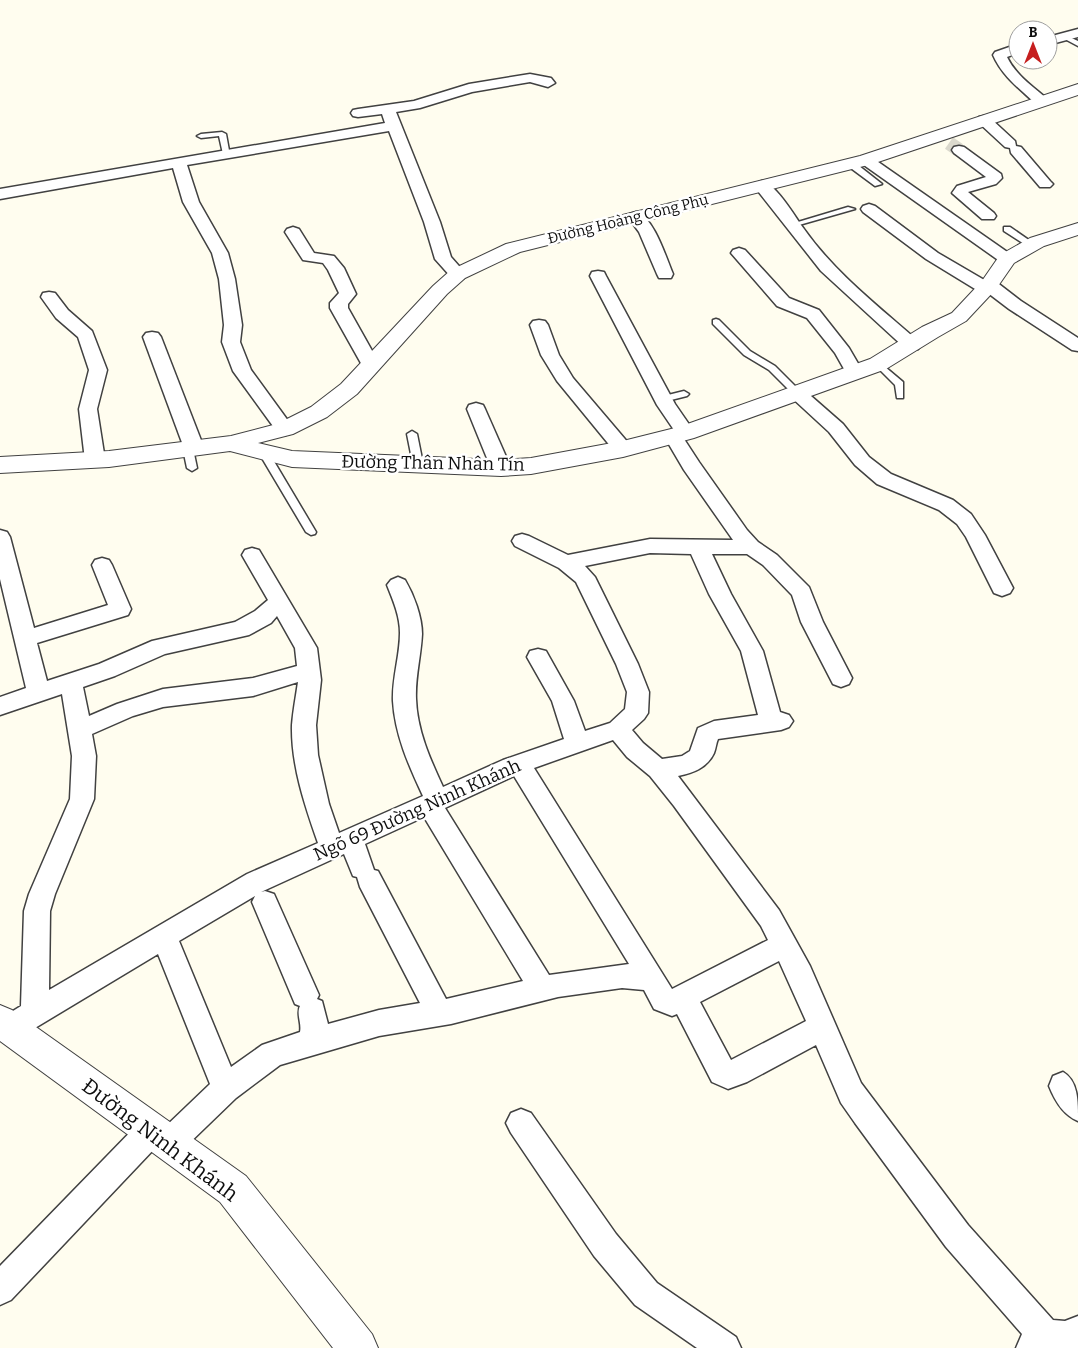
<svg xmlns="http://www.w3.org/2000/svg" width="1078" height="1348" font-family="Bitter,serif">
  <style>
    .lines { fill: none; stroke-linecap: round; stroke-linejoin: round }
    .minor-tunnel { stroke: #dbd9cd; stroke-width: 14; stroke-dasharray: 14 7; stroke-linecap: butt }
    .service-casing { stroke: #414141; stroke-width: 3 }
    .minor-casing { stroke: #414141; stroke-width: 3 }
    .tertiary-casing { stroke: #414141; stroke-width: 2 }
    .service { fill: #fff; fill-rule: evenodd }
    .minor { fill: #fff; fill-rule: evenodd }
    .tertiary { fill: #fff; fill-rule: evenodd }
    .labels { text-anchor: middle; stroke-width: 5; stroke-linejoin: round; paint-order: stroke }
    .far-street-label { font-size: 15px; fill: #0e0e0e; stroke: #fff }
    .street-label { font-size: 18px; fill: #0e0e0e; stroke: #fff }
    .near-street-label { font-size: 21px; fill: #0e0e0e; stroke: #fff }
  </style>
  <rect width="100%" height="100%" fill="#fffdef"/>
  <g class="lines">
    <polyline class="minor-tunnel" points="949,143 959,150"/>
    <g class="service-casing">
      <g id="service">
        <polygon points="1065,35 1078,41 1078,46 1063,38 1062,37"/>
        <polygon points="222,132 226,134 230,156 223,154 219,136 201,138 197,136 201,134"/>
        <polygon points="848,162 854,162 882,184 875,186 848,166"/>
        <polygon points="848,207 855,209 792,227 788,225"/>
        <polygon points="1004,227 1010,227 1036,245 1029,247 1004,231"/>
        <polygon points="716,319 719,320 750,351 775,366 800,391 800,395 794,395 769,370 744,355 713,324 713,320"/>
        <polygon points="878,361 903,382 903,398 897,398 895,385 874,364"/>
        <polygon points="684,391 689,394 687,396 663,402 658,399 660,397"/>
        <polygon points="412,431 417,434 423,464 418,467 413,464 407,434"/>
        <polygon points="188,446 193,449 197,468 192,471 187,468 183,449"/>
        <polygon points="264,450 269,453 316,532 315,534 311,535 306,532 259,453"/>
      </g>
    </g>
    <g class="minor-casing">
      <g id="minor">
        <polygon points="1078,29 1078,37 1048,45 1048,37"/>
        <path d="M1018 44V53L1007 57C1015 74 1032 86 1046 98L1048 101 1046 104H1036C1020 89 1002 76 993 55L995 52Z"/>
        <polygon points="530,74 551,78 555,83 548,87 530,82 472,92 420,108 396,112 440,222 451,257 466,274 464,278 452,278 435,259 424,222 389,131 187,165 199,202 228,253 235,279 242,325 240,342 251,370 294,429 292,433 285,435 278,433 233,371 222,342 224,325 219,279 212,253 183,202 173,168 0,199 0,189 385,123 382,114 358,117 353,116 351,113 353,110 358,109 414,101 469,84"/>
        <polygon points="984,116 989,117 1015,141 1016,146 1021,147 1050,181 1053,184 1050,187 1040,187 1011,153 1010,148 1005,147 979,123 977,120 979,117"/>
        <polygon points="959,146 964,147 1001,174 1002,178 996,184 968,192 994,213 996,216 994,219 982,219 952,193 957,186 986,177 954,153 952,150 954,147"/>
        <polygon points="866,156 871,157 1013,256 1015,259 1013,262 1001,262 861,163 859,160 861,157"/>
        <path d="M762 181C777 185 795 217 804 229 835 273 878 306 918 341L921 345 918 349 912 350 906 349 821 271 754 186 757 183Z"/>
        <polygon points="869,204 875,206 938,253 986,281 995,281 1021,301 1078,338 1078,351 1072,350 1009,309 988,293 980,292 926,259 863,212 861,209 863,206"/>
        <path d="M636 212C654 217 666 258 673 274L671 278H659L657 274 639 232 628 217 630 214Z"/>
        <polygon points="293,227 299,229 314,253 334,256 344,268 356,294 348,304 348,308 380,365 377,369 371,370 365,369 362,365 330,308 330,303 339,293 328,270 323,263 303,260 285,232 287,229"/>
        <polygon points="739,248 745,250 789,298 819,310 849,348 863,372 860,376 854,377 848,376 835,353 807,318 777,306 731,253 733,250"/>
        <path d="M598 271 604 272 606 276 675 404 695 433 693 437 684 439 699 462 747 530 758 542 777 555 809 587 823 622 852 678 849 684 841 687 833 684 801 622 792 595 763 565 747 554H712L731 594 763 651 780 712 789 715 793 721 789 727 781 730 718 739C716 743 716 748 714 753 707 768 693 773 678 776L779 910 810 966 861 1083 968 1225 1053 1320 1065 1321 1078 1316V1348H1016L1022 1334 946 1247 855 1123 841 1103 816 1045 747 1082 728 1089 712 1082 677 1014 672 1016 654 1009 644 990 622 988 558 997 451 1024 379 1036 280 1065 236 1098 179 1153 169 1157 159 1153 156 1147 11 1300 0 1305V1266L142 1120 152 1116 162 1120 165 1127 210 1084 158 954 20 1037 10 1041 0 1037V1019L21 1006 24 911 29 894 70 799 72 756 62 694 0 715V697L26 688 0 579V530L7 532 10 537 34 628 108 605 92 565 95 560 102 558 109 560 112 565 131 609 128 615 37 643 47 681 99 664 152 641 235 622 255 611 268 600 242 555 245 550 252 548 259 550 317 648 321 680 316 725 318 755 329 804 339 833 423 796C409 766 395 735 393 701 392 678 400 656 400 633 400 616 393 600 387 585L391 580 398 577 405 580C414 595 422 617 422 634 421 656 415 677 416 699 417 730 430 759 443 787L503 760 564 739 552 701 527 657 530 651 538 649 546 651 574 701 585 731 610 723 625 709 627 692 616 664 576 582 559 568 515 546 512 541 515 536 522 534 529 536 568 555 650 539 733 540 684 470 664 436 666 432 674 430 657 405 590 276 592 272ZM650 553 691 554 709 594 741 651 758 715 714 721 698 728 690 751 682 756 662 759 643 743 632 730 644 719 648 713 649 692 638 664 595 577 585 566ZM277 616 295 648 297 666 253 678 163 689 117 704 89 716 83 687 115 676 165 654 249 635 271 623ZM298 682C296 696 293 711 292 725 291 765 305 806 318 843L247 874 49 990 50 911 55 894 94 799 96 756 92 734 133 716 163 707 253 696ZM613 740 627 757 650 776 674 806 761 926 768 940 672 989 534 768ZM514 776 629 964 549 975 445 808ZM424 817 523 981 446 999 378 871 374 870 365 844ZM344 854 353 876 357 877 360 887 420 1003 379 1010 328 1024 322 1001 317 999 319 995 274 894 265 891 261 892ZM255 896 252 902 295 1004 300 1006C296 1014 302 1023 300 1032L262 1045 231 1067 179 941ZM779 961 806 1021 731 1060 700 1002Z"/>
        <polygon points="49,292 55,293 68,310 92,331 107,370 97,409 105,460 102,464 95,466 88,464 85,460 79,409 89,370 78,337 56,318 41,297 43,293"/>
        <polygon points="539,320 545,321 548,325 559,355 573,378 630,445 633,449 630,453 623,455 616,453 557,381 541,355 530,325 533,321"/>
        <polygon points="152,332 158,333 161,337 204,448 201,452 194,454 187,452 184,448 143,337 146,333"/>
        <polygon points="797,387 803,389 843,424 869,457 891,474 953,500 971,514 985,535 1013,588 1010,593 1002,596 994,593 966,537 957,524 939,510 877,484 855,465 829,432 791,397 788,393 791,389"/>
        <polygon points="476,403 483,405 485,409 511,468 508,472 501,474 494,472 491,468 467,409 469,405"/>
        <path d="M1063 1072C1078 1081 1078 1100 1078 1121 1063 1115 1055 1101 1049 1086L1053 1076Z"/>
        <polygon points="521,1109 531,1113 616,1234 657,1283 736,1337 741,1348 697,1348 635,1305 594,1256 511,1133 506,1123 511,1113"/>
      </g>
    </g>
    <g class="tertiary-casing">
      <g id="tertiary">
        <polygon points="1078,84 1078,95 872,164 520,252 465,278 447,294 357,394 327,417 293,434 258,443 292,451 501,460 531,458 623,441 679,427 870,359 922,327 952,313 982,281 1000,255 1030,238 1078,223 1078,235 1044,246 1014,263 996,289 966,321 938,337 886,369 694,438 623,457 531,474 501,476 292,467 230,451 109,467 0,473 0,457 109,451 231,436 277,424 311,407 341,384 433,286 451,270 506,244 860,156"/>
        <polygon points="0,1005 12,1010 246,1176 372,1334 378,1348 333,1348 220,1202 0,1041"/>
      </g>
    </g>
    <use href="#service" class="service"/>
    <use href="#minor" class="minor"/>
    <use href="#tertiary" class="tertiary"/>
  </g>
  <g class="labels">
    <g class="far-street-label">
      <text transform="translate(628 219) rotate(-14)" y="5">Đường Hoàng Công Phụ</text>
    </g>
    <g class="street-label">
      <text transform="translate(433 463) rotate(1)" y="6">Đường Thân Nhân Tín</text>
      <text transform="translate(417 810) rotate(-24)" y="6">Ngõ 69 Đường Ninh Khánh</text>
    </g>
    <g class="near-street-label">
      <text transform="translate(160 1140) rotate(37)" y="7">Đường Ninh Khánh</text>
    </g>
  </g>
  <g transform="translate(1033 45)"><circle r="24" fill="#ffffff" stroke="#9f9f9f"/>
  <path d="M0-4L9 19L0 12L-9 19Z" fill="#c61e1e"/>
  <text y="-8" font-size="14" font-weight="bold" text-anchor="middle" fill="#0e0e0e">B</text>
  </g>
</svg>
